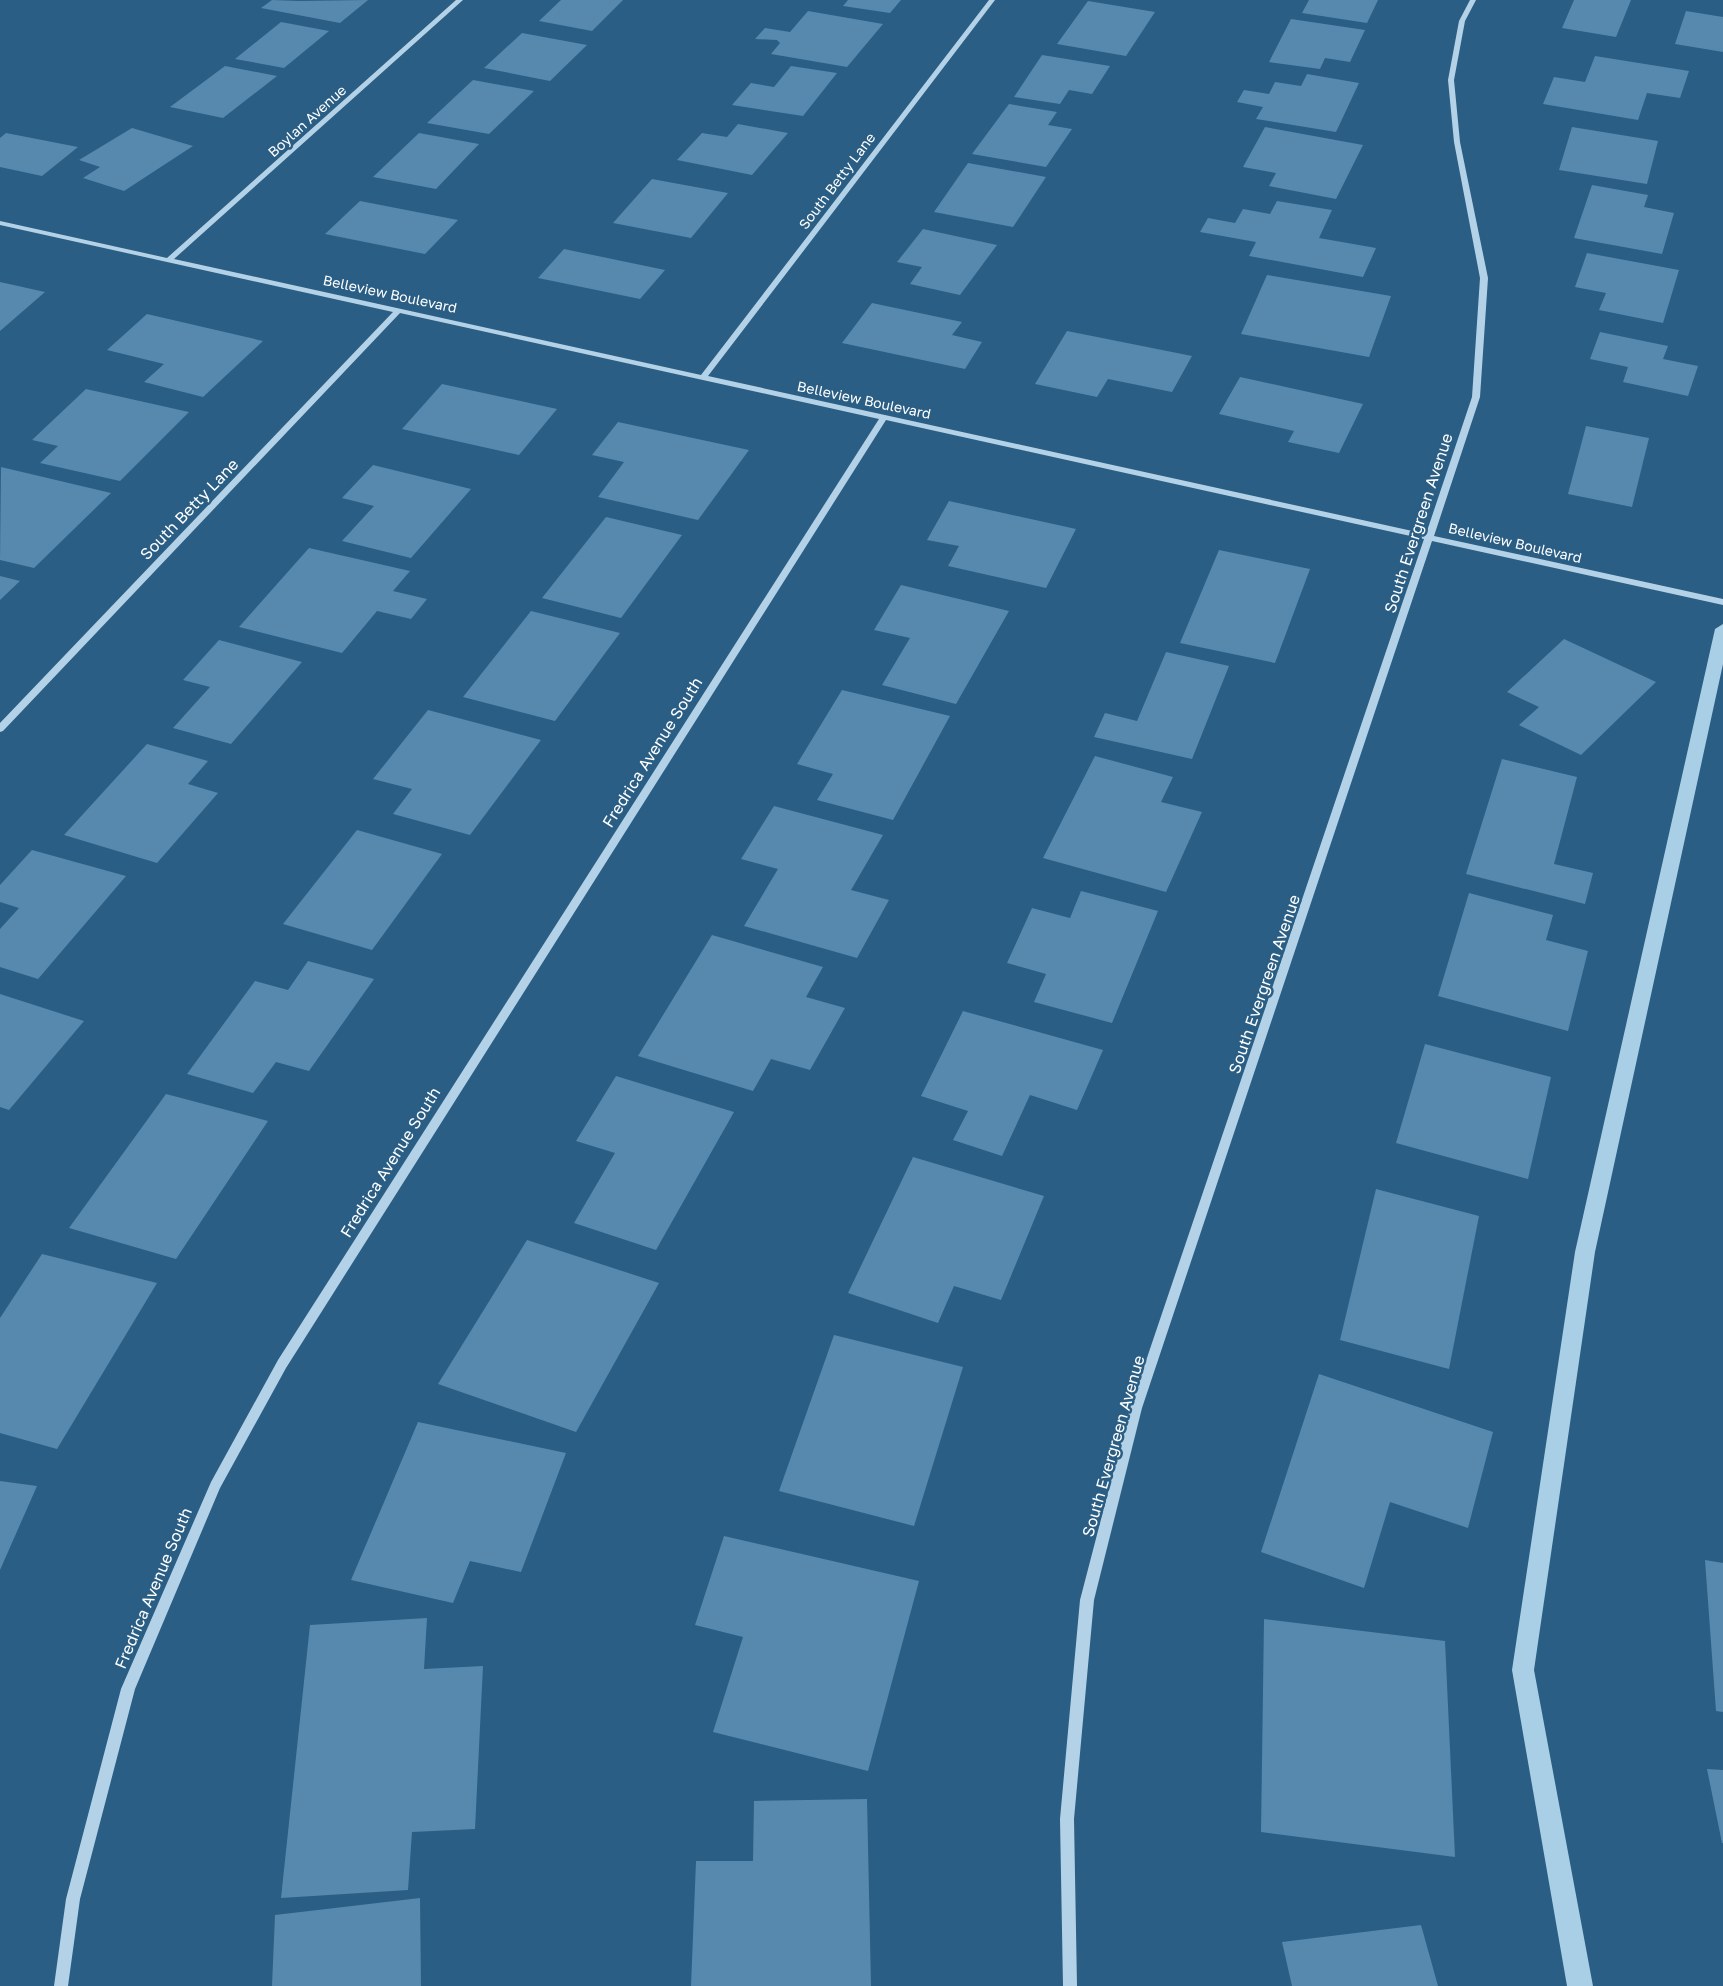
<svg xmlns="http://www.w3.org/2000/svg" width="1723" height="1986" font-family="'Golos Text',sans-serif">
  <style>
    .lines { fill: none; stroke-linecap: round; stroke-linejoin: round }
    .stream { fill: #a9cfe7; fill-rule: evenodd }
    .building { fill: #5689ad }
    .minor { fill: #b4d2e7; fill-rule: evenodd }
    .labels { text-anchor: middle; stroke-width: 5; stroke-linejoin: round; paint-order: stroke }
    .far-street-label { font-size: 14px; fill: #fff; stroke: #2a5e84 }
    .street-label { font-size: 16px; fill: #fff; stroke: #2a5e84 }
  </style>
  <rect width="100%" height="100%" fill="#2a5e84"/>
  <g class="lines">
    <polygon class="stream" points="1723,624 1723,664 1595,1252 1534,1670 1593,1986 1567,1986 1512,1670 1575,1252 1715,629"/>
  </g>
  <g class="building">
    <polygon points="272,0 299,1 368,0 340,23 261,8"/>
    <polygon points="561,0 623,0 592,31 539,21"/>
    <polygon points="848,0 901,0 890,13 843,6"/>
    <polygon points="1309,0 1378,0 1367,23 1302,13"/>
    <polygon points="1574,0 1631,0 1616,37 1562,28"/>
    <polygon points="1088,1 1155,12 1126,56 1057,44"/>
    <polygon points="808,11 883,24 847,67 771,54 780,43 777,40 755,39 765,28 790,32"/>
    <polygon points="1686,11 1723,17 1723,52 1675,44"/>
    <polygon points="1291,19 1365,30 1350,62 1325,58 1320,69 1269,62"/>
    <polygon points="281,22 329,31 284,68 235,59"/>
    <polygon points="522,33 587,45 550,81 484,68"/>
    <polygon points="1042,55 1110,66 1092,94 1069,90 1060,104 1014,97"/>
    <polygon points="1595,56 1689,71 1680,98 1647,93 1638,120 1543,104 1554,77 1585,82"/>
    <polygon points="225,66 277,76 223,118 170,107"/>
    <polygon points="791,66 837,73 803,116 732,105 751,83 774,87"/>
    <polygon points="1307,74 1359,83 1336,132 1256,119 1263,107 1237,102 1244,90 1269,94 1275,82 1301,86"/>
    <polygon points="473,80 534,91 489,134 427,123"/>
    <polygon points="1009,104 1057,112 1048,125 1072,129 1046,167 972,154"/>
    <polygon points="738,124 788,133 752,175 677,160 702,133 727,137"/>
    <polygon points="1265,127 1363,145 1336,199 1269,186 1276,173 1243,167"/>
    <polygon points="1572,127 1658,141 1647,184 1559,170"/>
    <polygon points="132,128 193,146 124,191 83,178 100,167 79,160"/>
    <polygon points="6,133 78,147 42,176 0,167 0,138"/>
    <polygon points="419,133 479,144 436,189 373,177"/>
    <polygon points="968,163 1046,177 1013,227 934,212"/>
    <polygon points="652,179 728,193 691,238 613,223"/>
    <polygon points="1592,185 1648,195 1644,207 1674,213 1662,254 1574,238"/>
    <polygon points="360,201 458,220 425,254 325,234"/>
    <polygon points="1277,201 1332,210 1319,238 1376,248 1363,277 1249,256 1256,242 1200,232 1208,218 1235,223 1243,209 1270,214"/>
    <polygon points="923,229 997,245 960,295 910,284 922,267 897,262"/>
    <polygon points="564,249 665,270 640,299 538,278"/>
    <polygon points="1587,253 1679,270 1663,323 1599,310 1606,293 1575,287"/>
    <polygon points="1267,275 1391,296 1369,357 1241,334"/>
    <polygon points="0,282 45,292 0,331"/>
    <polygon points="872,303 962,322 952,335 982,342 965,369 842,343"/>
    <polygon points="147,314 263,341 203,397 144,382 164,364 107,350"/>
    <polygon points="1067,331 1192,356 1172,392 1108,379 1097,397 1035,384"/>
    <polygon points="1600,332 1668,346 1663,359 1698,366 1688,396 1623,382 1628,367 1590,359"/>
    <polygon points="1240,377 1363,404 1339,453 1288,442 1294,431 1219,414"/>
    <polygon points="442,384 557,409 519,455 402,429"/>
    <polygon points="86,389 189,412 120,481 40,463 58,446 32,440"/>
    <polygon points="618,422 749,450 698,520 598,497 624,462 592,455"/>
    <polygon points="1586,426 1649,438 1632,507 1568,494"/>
    <polygon points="373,465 471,489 411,558 342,541 374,506 342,498"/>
    <polygon points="1,467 111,493 34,568 0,560"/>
    <polygon points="949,501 1076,529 1046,588 948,566 959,546 927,540"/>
    <polygon points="606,517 682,535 621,618 542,598"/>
    <polygon points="309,548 410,571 393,591 427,599 411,619 377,611 342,653 239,627"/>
    <polygon points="1219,550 1310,569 1275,663 1180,643"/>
    <polygon points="0,576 20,581 0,600"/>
    <polygon points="901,585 1009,611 956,704 882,685 910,638 874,630"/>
    <polygon points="531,611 620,633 555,721 463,697"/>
    <polygon points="1564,639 1656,682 1581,755 1519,725 1539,707 1507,692"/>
    <polygon points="219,640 302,662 231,744 173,728 210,687 183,680"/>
    <polygon points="1166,652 1229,666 1192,759 1094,737 1105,713 1137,721"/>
    <polygon points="842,690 950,716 893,820 817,800 833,774 797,764"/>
    <polygon points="428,710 541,740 470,835 393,814 412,789 373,779"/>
    <polygon points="147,744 208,761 188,784 218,793 157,863 64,835"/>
    <polygon points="1095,756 1173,777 1161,802 1202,812 1166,892 1043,858"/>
    <polygon points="1502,759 1577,777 1554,864 1593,873 1585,904 1466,874"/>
    <polygon points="774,806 883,835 851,890 889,900 857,958 744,926 778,869 741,859"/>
    <polygon points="357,830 442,854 372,950 283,924"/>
    <polygon points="32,850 126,876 38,979 0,967 0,929 19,908 0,902 0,885"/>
    <polygon points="1081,891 1158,911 1112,1023 1034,1002 1046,974 1007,963 1032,908 1070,918"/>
    <polygon points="1469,893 1553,915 1546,940 1588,951 1568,1031 1438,996"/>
    <polygon points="712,935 823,967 806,997 845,1008 810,1070 771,1059 753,1091 638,1056"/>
    <polygon points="308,961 374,979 309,1071 276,1062 253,1093 187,1074 255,981 288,990"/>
    <polygon points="0,994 84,1021 9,1110 0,1107"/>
    <polygon points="963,1011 1103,1050 1077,1110 1030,1095 1002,1156 953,1140 968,1111 921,1096"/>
    <polygon points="1425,1044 1551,1077 1528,1179 1396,1143"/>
    <polygon points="616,1076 734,1112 656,1250 574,1223 615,1153 576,1141"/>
    <polygon points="166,1094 268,1121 176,1259 69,1228"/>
    <polygon points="913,1157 1044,1196 1001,1300 954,1286 938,1323 848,1293"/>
    <polygon points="1376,1189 1479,1216 1449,1369 1340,1340"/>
    <polygon points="527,1240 659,1283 576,1432 438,1384"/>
    <polygon points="42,1254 157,1283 57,1449 0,1433 0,1318"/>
    <polygon points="834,1335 963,1367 914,1526 779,1491"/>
    <polygon points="1319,1374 1493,1432 1468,1528 1390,1502 1364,1588 1261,1552"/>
    <polygon points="418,1422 566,1453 521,1572 470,1561 453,1603 351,1580"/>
    <polygon points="0,1481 37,1486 0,1570"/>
    <polygon points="724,1536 919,1581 868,1771 713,1732 743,1637 695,1625"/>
    <polygon points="1705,1560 1723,1563 1723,1712 1716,1711"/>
    <polygon points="427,1618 424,1669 483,1666 475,1829 412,1832 408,1890 281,1898 310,1625"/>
    <polygon points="1264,1619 1445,1641 1455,1857 1261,1832"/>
    <polygon points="1707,1769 1723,1770 1723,1843 1722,1843"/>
    <polygon points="867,1799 871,1986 691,1986 696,1861 753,1861 754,1801"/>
    <polygon points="420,1898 421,1986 272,1986 275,1915"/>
    <polygon points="1421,1925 1438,1986 1292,1986 1282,1942"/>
  </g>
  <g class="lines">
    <polygon class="minor" points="456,0 463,0 174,259 701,375 989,0 995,0 708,376 1426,534 1472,397 1480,278 1454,142 1448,80 1459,21 1470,0 1476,0 1465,21 1454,80 1460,142 1488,278 1480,397 1434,536 1723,599 1723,605 1432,541 1142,1408 1094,1600 1074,1819 1077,1986 1063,1986 1060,1819 1080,1600 1130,1408 1424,539 886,420 286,1368 220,1488 135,1689 80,1899 68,1986 54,1986 66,1899 121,1689 211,1482 278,1360 879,419 400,313 3,731 0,732 0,723 393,312 0,225 0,221 167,258"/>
  </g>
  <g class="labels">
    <g class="far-street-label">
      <text transform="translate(307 121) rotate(-42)" y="5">Boylan Avenue</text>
      <text transform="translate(837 181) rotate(-53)" y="5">South Betty Lane</text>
      <text transform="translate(390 294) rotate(12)" y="5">Belleview Boulevard</text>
      <text transform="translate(864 400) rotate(12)" y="5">Belleview Boulevard</text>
      <text transform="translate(1515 543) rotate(13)" y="5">Belleview Boulevard</text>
    </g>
    <g class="street-label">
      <text transform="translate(189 509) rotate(-46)" y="6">South Betty Lane</text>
      <text transform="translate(1418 523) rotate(-72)" y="6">South Evergreen Avenue</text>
      <text transform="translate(652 752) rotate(-58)" y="6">Fredrica Avenue South</text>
      <text transform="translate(1264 984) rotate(-71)" y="6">South Evergreen Avenue</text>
      <text transform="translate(390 1162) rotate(-58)" y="6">Fredrica Avenue South</text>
      <text transform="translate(1113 1446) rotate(-74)" y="6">South Evergreen Avenue</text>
      <text transform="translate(153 1588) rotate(-67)" y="6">Fredrica Avenue South</text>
    </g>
  </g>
</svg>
